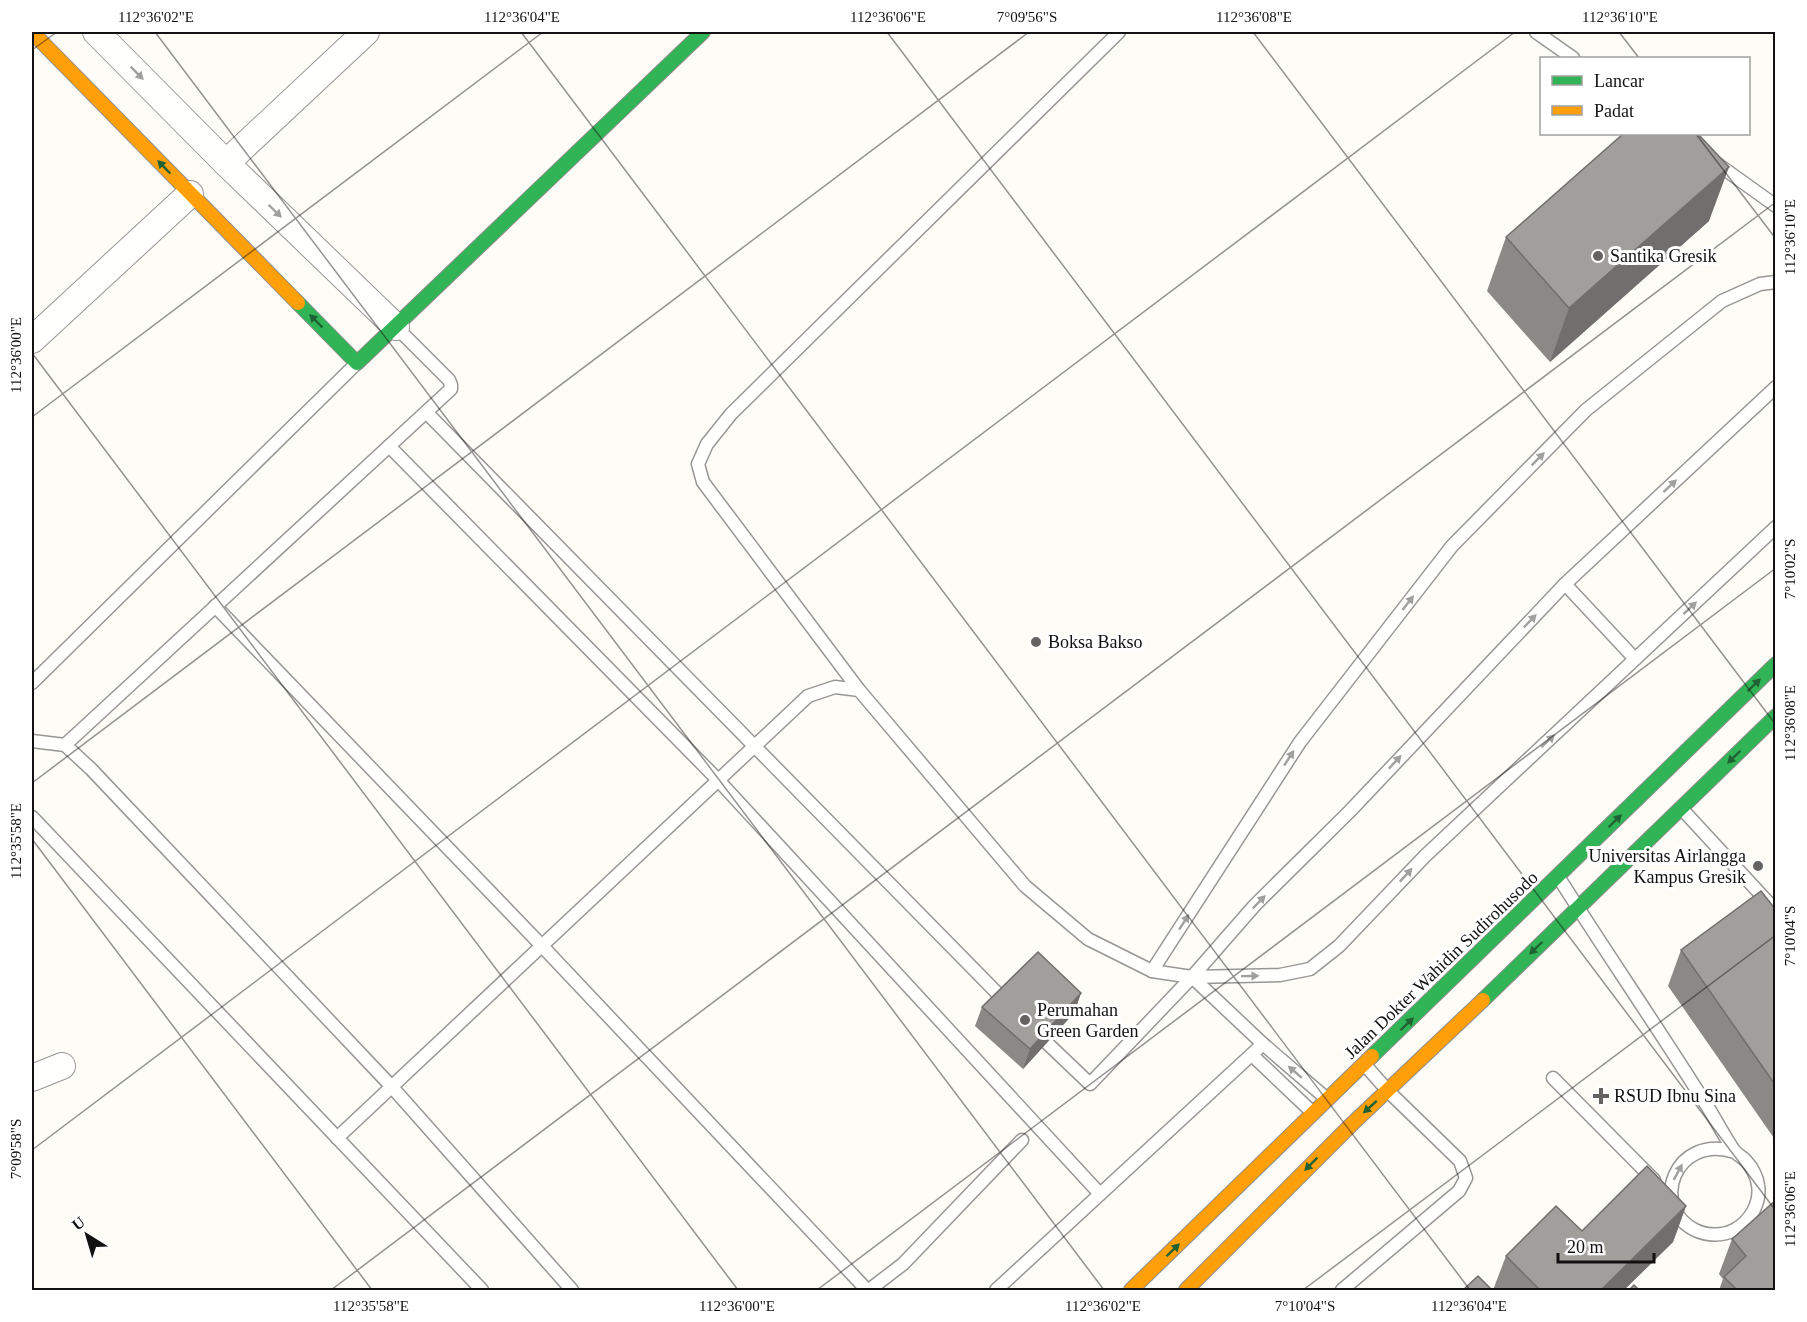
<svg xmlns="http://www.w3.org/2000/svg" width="1807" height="1322" font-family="'Times New Roman',serif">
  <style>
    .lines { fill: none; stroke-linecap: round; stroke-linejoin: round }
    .lane-casing { stroke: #979795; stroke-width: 15 }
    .street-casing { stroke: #979795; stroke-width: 28 }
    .fast-casing { stroke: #8e8d8b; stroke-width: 16 }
    .slow-casing { stroke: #8e8d8b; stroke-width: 16 }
    .lane { stroke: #fffffe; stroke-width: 12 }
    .street { stroke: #fffffe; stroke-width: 26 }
    .fast { stroke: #30b455; stroke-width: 14 }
    .slow { stroke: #ff9f0a; stroke-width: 14 }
    .wall { fill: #8a8986 }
    .shaded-wall { fill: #716f6d }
    .building { fill: #a19f9c; stroke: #716f6d; stroke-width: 1.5 }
    .oneway { fill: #a0a09f }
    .oneway2 { fill: #206233 }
    .ticks { fill: none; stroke: #111; stroke-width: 1.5; stroke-opacity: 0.45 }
    .poi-dot { fill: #646362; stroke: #fff; stroke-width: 2 }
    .labels { text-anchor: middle; stroke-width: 6; stroke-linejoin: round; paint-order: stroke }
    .poi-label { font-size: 18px; fill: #111; stroke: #fff; text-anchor: start }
    .street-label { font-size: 18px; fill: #111; stroke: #fff }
    .neatline { fill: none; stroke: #111; stroke-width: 2 }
    .ticks-label { font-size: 15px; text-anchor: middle; fill: #111 }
  </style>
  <rect width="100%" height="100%" fill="#fdfcf7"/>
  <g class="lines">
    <g class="lane-casing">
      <g id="lane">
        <polyline points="1536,32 1573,58"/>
        <polyline points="1716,163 1776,206"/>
        <polyline points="427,413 1003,999"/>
        <polyline points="389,446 719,781 1100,1194"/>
        <polyline points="1565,584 1635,659"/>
        <polyline points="215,606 543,947 867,1290"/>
        <polyline points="32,683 356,364"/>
        <polyline points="859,690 703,482 698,464 707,444 731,414 1119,32"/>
        <polyline points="32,741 65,745 91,769 392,1087 572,1290"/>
        <polyline points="65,745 451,389 451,385 449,380 397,328"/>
        <polyline points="1681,808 1776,911"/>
        <polyline points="32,817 482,1290"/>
        <path d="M1559 878C1605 951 1654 1022 1700 1095 1712 1112 1721 1131 1733 1149 1736 1155 1742 1156 1746 1161 1752 1167 1757 1177 1758 1185 1761 1203 1750 1222 1734 1230 1723 1236 1707 1236 1695 1230 1649 1207 1674 1133 1735 1152"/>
        <polyline points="1152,971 1300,742 1452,546 1586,410 1722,301 1760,284 1776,282"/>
        <polyline points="1192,977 1263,1044 1327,1099"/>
        <polyline points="1047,1043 1090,1084 1192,977 1255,905 1350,811 1565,584 1776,387"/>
        <polyline points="1252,1055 1312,1112"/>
        <polyline points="1553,1078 1654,1180"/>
        <polyline points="337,1138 808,696 835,687 859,690 1025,886 1088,939 1152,971 1192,977 1280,975 1310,969 1339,946 1425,856 1776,527"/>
        <polyline points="869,1290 903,1264 1022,1140"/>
        <polyline points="996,1290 1263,1044"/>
        <polyline points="1342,1290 1459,1191 1466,1178 1460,1161 1388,1091 1365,1065"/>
      </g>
    </g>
    <g class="street-casing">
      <g id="street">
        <polyline points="96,32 226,163 396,327"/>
        <polyline points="226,163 366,32"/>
        <polyline points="32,340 190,194"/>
        <polyline points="32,1078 62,1066"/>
      </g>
    </g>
    <g class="fast-casing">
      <g id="fast">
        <polyline points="298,303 357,363 703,32"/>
        <polyline points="1483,1000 1776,716"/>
        <polyline points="1372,1056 1776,664"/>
      </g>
    </g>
    <g class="slow-casing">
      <g id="slow">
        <polyline points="32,32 298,303"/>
        <polyline points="1131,1290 1372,1056"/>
        <polyline points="1186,1290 1353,1123 1483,1000"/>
      </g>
    </g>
    <use href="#lane" class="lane"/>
    <use href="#street" class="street"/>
    <use href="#fast" class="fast"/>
    <use href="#slow" class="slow"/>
  </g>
  <g class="wall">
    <polygon points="1709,221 1550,362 1487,291 1506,237"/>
    <polygon points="1776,910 1776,1141 1668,986 1681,950"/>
    <polygon points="1081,993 1074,1013 1023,1069 975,1026 982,1007"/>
    <polygon points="1686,1206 1673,1242 1624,1290 1493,1290 1506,1256 1582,1231"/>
    <polygon points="1732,1239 1776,1290 1719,1290 1723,1279 1719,1274"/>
  </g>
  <g class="shaded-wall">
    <polygon points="1729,167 1709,221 1550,362 1569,308"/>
    <polygon points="1081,993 1074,1013 1023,1069 1030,1049"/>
    <polygon points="1686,1206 1673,1242 1624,1290 1601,1290"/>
  </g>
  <g class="building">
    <polygon points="1623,134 1698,134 1729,167 1569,308 1506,237"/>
    <polygon points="1761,891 1776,910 1776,1086 1681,950"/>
    <polygon points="1038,952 1081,993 1030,1049 982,1007"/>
    <polygon points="1647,1166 1686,1206 1601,1290 1540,1290 1506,1256 1556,1206 1582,1231"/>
    <polygon points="1776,1200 1776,1290 1737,1290 1724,1277 1746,1256 1732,1239"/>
    <polygon points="1478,1276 1492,1290 1463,1290"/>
    <polygon points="1634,1285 1639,1290 1629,1290"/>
  </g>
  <defs><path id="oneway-solid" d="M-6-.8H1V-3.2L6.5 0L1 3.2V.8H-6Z" transform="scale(1.5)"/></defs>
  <g class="oneway">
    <use href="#oneway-solid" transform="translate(137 73) rotate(45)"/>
    <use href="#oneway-solid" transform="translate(275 211) rotate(44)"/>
    <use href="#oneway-solid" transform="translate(1538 459) rotate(-45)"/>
    <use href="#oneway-solid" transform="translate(1670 486) rotate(-43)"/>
    <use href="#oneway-solid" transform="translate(1408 603) rotate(-52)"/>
    <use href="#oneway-solid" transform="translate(1690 608) rotate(-43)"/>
    <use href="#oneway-solid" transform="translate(1530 621) rotate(-46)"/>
    <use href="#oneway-solid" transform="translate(1548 741) rotate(-43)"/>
    <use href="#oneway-solid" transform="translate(1289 758) rotate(-57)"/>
    <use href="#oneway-solid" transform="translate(1395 762) rotate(-47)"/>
    <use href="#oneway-solid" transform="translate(1406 875) rotate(-47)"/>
    <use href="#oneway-solid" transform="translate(1259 902) rotate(-46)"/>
    <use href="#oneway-solid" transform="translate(1184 922) rotate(-57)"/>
    <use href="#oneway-solid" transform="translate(1250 976) rotate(-1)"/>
    <use href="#oneway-solid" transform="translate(1295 1072) rotate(-139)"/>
    <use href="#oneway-solid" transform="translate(1678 1172) rotate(-62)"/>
  </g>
  <g class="oneway2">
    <use href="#oneway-solid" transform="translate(164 167) rotate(-134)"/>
    <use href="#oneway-solid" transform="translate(316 321) rotate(-135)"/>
    <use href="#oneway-solid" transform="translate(1754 685) rotate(-44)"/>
    <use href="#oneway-solid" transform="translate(1734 757) rotate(136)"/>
    <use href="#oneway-solid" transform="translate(1615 821) rotate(-44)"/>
    <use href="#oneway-solid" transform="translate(1536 948) rotate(136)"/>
    <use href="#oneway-solid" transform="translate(1407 1024) rotate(-44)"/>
    <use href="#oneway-solid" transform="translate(1370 1107) rotate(138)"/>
    <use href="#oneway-solid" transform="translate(1311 1164) rotate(135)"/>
    <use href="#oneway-solid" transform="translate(1173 1250) rotate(-44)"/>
  </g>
  <path class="ticks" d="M155 32 1104 1290M521 32 1470 1290M887 32 1776 1211M1253 32 1776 725M1619 32 1639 58M32 50 57 32M1696 134 1776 239M32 353 738 1290M32 417 543 32M32 783 1029 32M32 839 372 1290M32 1150 1515 32M331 1290 1776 202M817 1290 1776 568M1303 1290 1776 935"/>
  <g class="poi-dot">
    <circle cx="1598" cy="256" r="6"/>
    <circle cx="1036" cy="642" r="6"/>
    <circle cx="1758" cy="866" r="6"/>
    <circle cx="1025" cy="1020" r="6"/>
    <path d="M1598 1087h6v6h6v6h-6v6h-6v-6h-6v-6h6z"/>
  </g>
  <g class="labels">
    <g class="poi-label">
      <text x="1610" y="262">Santika Gresik</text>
      <text x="1048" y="648">Boksa Bakso</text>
      <text x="1746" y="862" text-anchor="end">Universitas Airlangga<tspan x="1746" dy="21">Kampus Gresik</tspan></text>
      <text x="1037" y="1016">Perumahan<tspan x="1037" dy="21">Green Garden</tspan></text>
      <text x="1614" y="1102">RSUD Ibnu Sina</text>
    </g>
    <g class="street-label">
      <text transform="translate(1441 965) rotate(-44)" y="6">Jalan Dokter Wahidin Sudirohusodo</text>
    </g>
  </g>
  <rect width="1807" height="1322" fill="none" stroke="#ffffff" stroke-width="66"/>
  <rect x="1540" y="57" width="210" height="78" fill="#ffffff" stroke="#a0a0a0" stroke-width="1.5"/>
  <rect x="1552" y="76" width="30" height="9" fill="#30b455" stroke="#a0a0a0" stroke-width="1.5"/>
  <text x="1594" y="87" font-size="18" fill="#111111">Lancar</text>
  <rect x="1552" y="106" width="30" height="9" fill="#ff9f0a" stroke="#a0a0a0" stroke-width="1.5"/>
  <text x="1594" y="117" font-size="18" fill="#111111">Padat</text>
  <g transform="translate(87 1235) rotate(323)" stroke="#ffffff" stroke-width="4.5" paint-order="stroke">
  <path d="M0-4.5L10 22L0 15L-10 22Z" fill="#111111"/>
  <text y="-9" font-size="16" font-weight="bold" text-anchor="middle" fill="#111111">U</text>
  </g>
  <path d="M1558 1253v9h96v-9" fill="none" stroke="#111111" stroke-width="3"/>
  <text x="1567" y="1253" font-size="18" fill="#111111" stroke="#ffffff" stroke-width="4.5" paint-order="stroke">20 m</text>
  <rect x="33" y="33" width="1741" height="1256" class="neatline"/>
  <g class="ticks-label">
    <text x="156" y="22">112°36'02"E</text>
    <text x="522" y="22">112°36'04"E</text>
    <text x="888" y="22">112°36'06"E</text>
    <text x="1027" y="22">7°09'56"S</text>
    <text x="1254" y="22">112°36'08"E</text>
    <text x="1620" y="22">112°36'10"E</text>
    <text transform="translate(1790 237) rotate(-90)" y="5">112°36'10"E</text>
    <text transform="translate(16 355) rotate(-90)" y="5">112°36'00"E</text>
    <text transform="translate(1790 569) rotate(-90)" y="5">7°10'02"S</text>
    <text transform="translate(1790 723) rotate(-90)" y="5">112°36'08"E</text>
    <text transform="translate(16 841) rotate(-90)" y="5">112°35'58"E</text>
    <text transform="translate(1790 936) rotate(-90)" y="5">7°10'04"S</text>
    <text transform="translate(16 1149) rotate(-90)" y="5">7°09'58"S</text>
    <text transform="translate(1790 1209) rotate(-90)" y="5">112°36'06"E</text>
    <text x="371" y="1311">112°35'58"E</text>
    <text x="737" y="1311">112°36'00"E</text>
    <text x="1103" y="1311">112°36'02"E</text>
    <text x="1305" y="1311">7°10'04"S</text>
    <text x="1469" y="1311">112°36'04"E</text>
  </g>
</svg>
